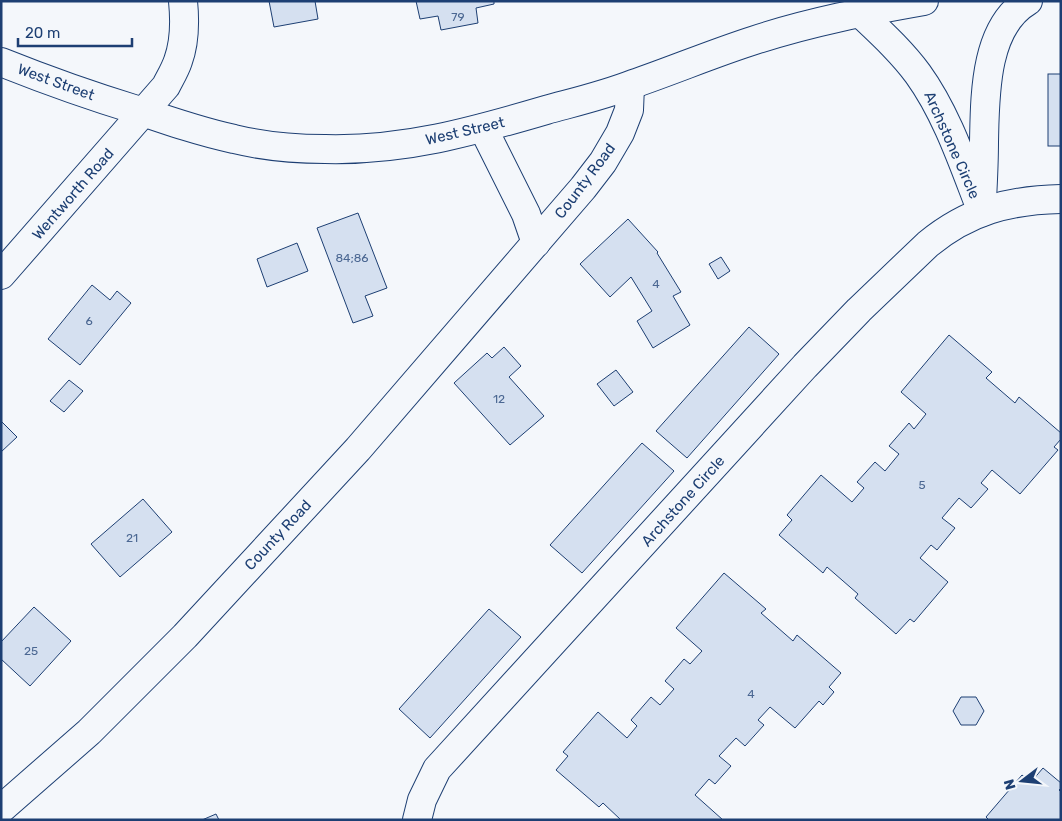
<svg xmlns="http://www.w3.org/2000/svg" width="1062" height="821" font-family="Rubik,sans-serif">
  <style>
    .building { fill: #d5e0f0; stroke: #1d3f73 }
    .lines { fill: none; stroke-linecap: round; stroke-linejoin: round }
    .minor-casing { stroke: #1d3f73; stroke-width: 30 }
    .secondary-casing { stroke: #1d3f73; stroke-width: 30 }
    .minor { stroke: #f4f7fb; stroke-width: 28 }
    .secondary { stroke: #f4f7fb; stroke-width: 28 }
    .labels { text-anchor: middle; stroke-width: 4; stroke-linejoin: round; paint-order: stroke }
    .number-label { font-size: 12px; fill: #4b6792 }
    .street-label { font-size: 15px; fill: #1d3f73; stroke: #f4f7fb }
  </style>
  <rect width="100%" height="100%" fill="#f4f7fb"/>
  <g class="building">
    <polygon points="269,1 315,1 318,19 274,27"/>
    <polygon points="416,1 494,1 494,4 476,8 478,23 441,30 438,16 420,19"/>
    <rect x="1048" y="74" width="13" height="72"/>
    <polygon points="358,213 387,288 365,296 373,316 353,323 317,228"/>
    <polygon points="628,219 658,252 657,253 681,292 673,296 690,325 653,348 637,321 652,311 631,277 610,297 580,264"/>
    <polygon points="297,243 308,271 267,287 257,259"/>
    <polygon points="721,257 730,271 718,279 709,264"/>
    <polygon points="92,285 110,300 117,291 131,303 80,365 48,339"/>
    <polygon points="749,327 779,354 687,458 656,431"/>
    <polygon points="949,335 992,372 986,378 1015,403 1019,397 1061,433 1061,439 1054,447 1058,450 1020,494 992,470 981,483 988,489 971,508 959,498 942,518 955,528 937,550 931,545 920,558 948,582 914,622 910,619 896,634 855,598 858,594 827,567 823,573 779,535 792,520 787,515 821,475 852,502 864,488 857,482 875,462 885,471 899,454 889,446 909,423 914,429 926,414 901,392"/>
    <polygon points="504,347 521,366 509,377 544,416 510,445 454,383 487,353 492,358"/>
    <polygon points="616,370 633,392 614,406 597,384"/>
    <polygon points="69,380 83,391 64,412 50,401"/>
    <polygon points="1,421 17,437 1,452"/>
    <polygon points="642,443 674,471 582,573 550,545"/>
    <polygon points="143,499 172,532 120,577 91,544"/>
    <polygon points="724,573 766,609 761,613 793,641 797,635 841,673 829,687 834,692 823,705 819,701 795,728 770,707 758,720 764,725 745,746 736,738 719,756 731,766 715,784 709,779 695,795 723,820 621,820 603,803 599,807 556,770 568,756 563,752 598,712 627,738 637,726 631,720 651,697 660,705 674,689 665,681 684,659 690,664 702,651 676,628"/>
    <polygon points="34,607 71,641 30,686 1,659 1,642"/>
    <polygon points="489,609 521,637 430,738 399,709"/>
    <polygon points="961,697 976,697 984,711 976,725 961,725 953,711"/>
    <polygon points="1043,768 1061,783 1061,788 1059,790 1061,792 1061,820 989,820 986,817 1022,775 1031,782"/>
    <polygon points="216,814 219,820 202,820"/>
  </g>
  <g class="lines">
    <g class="minor-casing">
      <g id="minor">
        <path d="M860 13C880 32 901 51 918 74 947 114 964 166 982 212"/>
        <polyline points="483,128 526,214 536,243"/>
        <path d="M982 200C983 181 984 162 984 142 985 97 984 27 1028 1"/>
        <path d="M1 275 166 86C170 78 175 70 178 61 185 42 185 21 183 1"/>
        <polyline points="1,809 89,732 185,636 358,449 583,188 603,162 620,133 629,110 630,86"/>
        <path d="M417 820 422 800 437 769 805 366 859 310 928 244C968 211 1009 200 1061 199"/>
      </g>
    </g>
    <g class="secondary-casing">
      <path id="secondary" d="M1 62C46 80 91 96 137 110 169 121 201 132 234 139 263 146 295 149 325 149 404 151 471 132 546 110 575 102 605 95 633 84 674 70 714 53 755 40 810 22 867 11 924 1"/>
    </g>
    <use href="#minor" class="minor"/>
    <use href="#secondary" class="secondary"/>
  </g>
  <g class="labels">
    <g class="number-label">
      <text x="458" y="21">79</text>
      <text x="352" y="262">84;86</text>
      <text x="656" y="288">4</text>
      <text x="89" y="325">6</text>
      <text x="499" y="403">12</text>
      <text x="922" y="489">5</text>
      <text x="132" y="542">21</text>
      <text x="31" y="655">25</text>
      <text x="751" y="698">4</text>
    </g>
    <g class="street-label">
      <text transform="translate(56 82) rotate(20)" y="5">West Street</text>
      <text transform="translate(465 131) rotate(-13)" y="5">West Street</text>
      <text transform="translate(952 145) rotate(66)" y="5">Archstone Circle</text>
      <text transform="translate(585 181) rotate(-53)" y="5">County Road</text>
      <text transform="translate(73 194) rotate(-49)" y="5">Wentworth Road</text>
      <text transform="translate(683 501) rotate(-48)" y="5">Archstone Circle</text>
      <text transform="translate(278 535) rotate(-47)" y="5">County Road</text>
    </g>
  </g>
  <rect width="1062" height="821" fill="none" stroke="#1d3f73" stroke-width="5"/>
  <g transform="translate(1022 781) rotate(254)" stroke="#f4f7fb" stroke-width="4" paint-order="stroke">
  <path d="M0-4L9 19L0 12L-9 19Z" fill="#1d3f73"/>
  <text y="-8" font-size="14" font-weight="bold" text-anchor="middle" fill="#1d3f73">N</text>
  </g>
  <path d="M18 38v8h114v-8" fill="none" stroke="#1d3f73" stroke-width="2.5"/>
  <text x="25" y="38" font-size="15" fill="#1d3f73" stroke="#f4f7fb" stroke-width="4" paint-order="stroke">20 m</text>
</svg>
